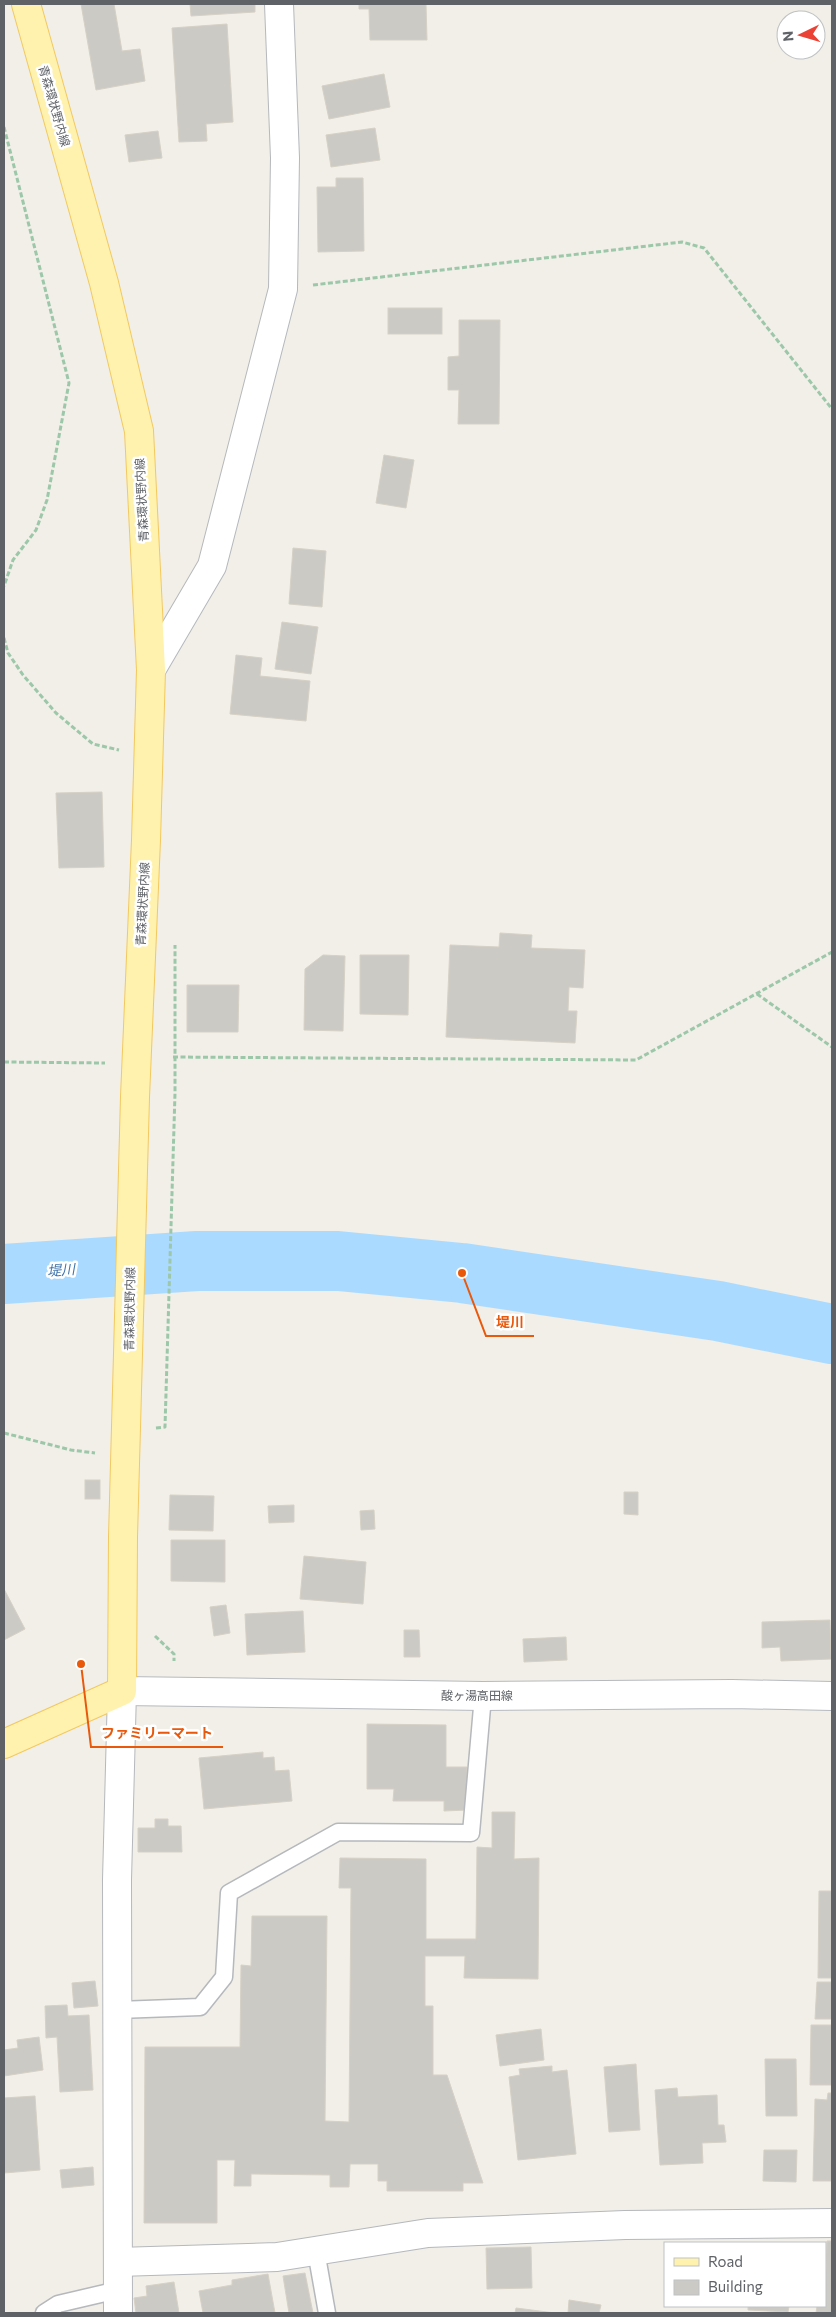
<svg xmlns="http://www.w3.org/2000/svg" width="836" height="2317" font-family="Commissioner,'Noto Sans JP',sans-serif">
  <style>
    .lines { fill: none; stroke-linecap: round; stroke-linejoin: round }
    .river { stroke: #aadaff; stroke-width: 60 }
    .building { fill: #cccac5; stroke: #d6d1c6 }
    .lane-casing { stroke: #b5b8bc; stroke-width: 19 }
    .street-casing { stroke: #b5b8bc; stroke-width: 30 }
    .secondary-casing { stroke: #b6babf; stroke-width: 30 }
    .primary-casing { stroke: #f2c960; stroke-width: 30 }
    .path { stroke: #9cc7a9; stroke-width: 3; stroke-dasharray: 5 2.5; stroke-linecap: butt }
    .lane { stroke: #fff; stroke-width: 16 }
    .street { stroke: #fff; stroke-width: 28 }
    .secondary { stroke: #fff; stroke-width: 28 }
    .primary { stroke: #fff2af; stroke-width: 28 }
    .labels { text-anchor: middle; stroke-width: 5; stroke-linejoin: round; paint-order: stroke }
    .street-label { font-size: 12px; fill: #5f6368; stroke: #fff }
    .water-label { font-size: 14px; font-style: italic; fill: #4174aa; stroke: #fff }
    .leader { fill: none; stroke: #e8590c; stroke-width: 2 }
    .callout-dot { fill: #e8590c; stroke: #fff; stroke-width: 2 }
    .callout-label { font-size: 14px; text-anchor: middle; font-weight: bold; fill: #e8590c; stroke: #fff; stroke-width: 5; stroke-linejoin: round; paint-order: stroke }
  </style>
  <rect width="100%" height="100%" fill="#f1efe8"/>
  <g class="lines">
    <polyline class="river" points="4,1274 197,1261 338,1261 462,1273 718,1311 832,1334"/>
  </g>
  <g class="building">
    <polygon points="81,4 114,4 122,51 140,49 145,81 96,90"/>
    <polygon points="190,4 255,4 255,12 191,16"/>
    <polygon points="359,4 426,4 427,40 370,40 369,9 359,9"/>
    <polygon points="227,24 233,122 206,124 207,141 179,142 172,28"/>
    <polygon points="384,74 390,107 329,119 322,86"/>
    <polygon points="375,128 380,160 331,167 326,135"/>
    <polygon points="158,131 162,158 129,162 125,135"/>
    <polygon points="336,178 363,178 364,251 318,252 317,187 336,187"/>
    <rect x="388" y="308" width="54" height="26"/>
    <polygon points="459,320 500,320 499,424 458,424 459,390 448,390 448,357 459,356"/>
    <polygon points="384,455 414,460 406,508 376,503"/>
    <polygon points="293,548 326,551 322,607 289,604"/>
    <polygon points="282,622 318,627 311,674 275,669"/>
    <polygon points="236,655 262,658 260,676 310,681 306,721 230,714"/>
    <polygon points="102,792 104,867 59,868 56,793"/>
    <polygon points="500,933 532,935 531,948 585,950 583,988 569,987 568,1011 577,1011 575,1043 446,1037 450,945 499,947"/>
    <polygon points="323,955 345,956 343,1031 304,1030 305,969"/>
    <polygon points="360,955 409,955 408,1015 360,1014"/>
    <polygon points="187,985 239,985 238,1032 187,1032"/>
    <rect x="85" y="1480" width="15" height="19"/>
    <polygon points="624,1492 638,1492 638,1515 624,1514"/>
    <polygon points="170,1495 214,1496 213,1531 169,1530"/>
    <polygon points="294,1505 294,1522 269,1523 268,1506"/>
    <polygon points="374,1510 375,1529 361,1530 360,1511"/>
    <polygon points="171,1540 225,1540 225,1582 171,1581"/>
    <polygon points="304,1556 366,1562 363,1604 300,1599"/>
    <polygon points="4,1589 25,1629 4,1640"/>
    <polygon points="226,1605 230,1633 214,1636 210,1607"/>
    <polygon points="303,1611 305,1652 247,1655 245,1614"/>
    <polygon points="830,1620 831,1659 781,1661 780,1647 762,1648 762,1622"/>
    <polygon points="404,1630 419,1630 420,1657 404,1657"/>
    <polygon points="566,1637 567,1660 524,1662 523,1639"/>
    <polygon points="367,1724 446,1725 446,1767 467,1767 467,1810 444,1811 444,1801 393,1801 394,1789 367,1789"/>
    <polygon points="263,1752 263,1758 274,1757 275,1771 289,1770 292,1801 204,1809 199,1758"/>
    <polygon points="492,1812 515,1812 514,1859 539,1858 538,1979 464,1978 465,1956 425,1956 425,2006 433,2006 433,2075 447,2075 483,2183 463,2183 463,2191 387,2191 387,2181 378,2181 378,2164 350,2164 349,2187 330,2187 330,2175 251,2174 251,2186 234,2186 235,2160 217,2160 217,2223 144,2223 145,2047 240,2047 241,1965 251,1966 252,1916 327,1916 325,2121 349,2122 351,1888 339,1888 340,1858 426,1859 426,1939 476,1939 477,1847 492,1848"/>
    <polygon points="155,1819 168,1819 168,1826 181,1826 182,1852 138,1852 138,1828 155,1828"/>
    <polygon points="819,1891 832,1891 832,1978 818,1978"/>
    <polygon points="95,1981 98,2006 74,2008 72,1983"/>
    <polygon points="817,1982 832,1982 832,2019 815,2019"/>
    <polygon points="67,2005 68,2016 89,2015 93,2090 60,2092 57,2037 46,2038 45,2006"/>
    <polygon points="811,2025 832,2025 832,2085 810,2085"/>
    <polygon points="541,2029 544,2060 500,2066 496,2035"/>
    <polygon points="39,2037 43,2070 4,2076 4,2050 18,2048 17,2040"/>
    <polygon points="765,2059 796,2059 797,2116 766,2116"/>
    <polygon points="636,2064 640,2130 609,2132 604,2067"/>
    <polygon points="552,2066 552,2072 567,2070 576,2154 518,2160 509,2077 520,2075 519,2069"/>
    <polygon points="677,2088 678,2097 717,2095 718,2125 724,2125 726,2142 702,2143 703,2163 660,2165 655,2090"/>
    <polygon points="828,2093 832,2093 832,2181 813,2181 815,2099 827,2100"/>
    <polygon points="35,2096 40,2170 4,2173 4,2098"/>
    <polygon points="764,2150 797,2150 796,2182 763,2181"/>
    <polygon points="93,2167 94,2185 62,2188 60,2170"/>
    <polygon points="827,2241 832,2241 832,2313 816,2313 817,2306 825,2306"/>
    <polygon points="531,2247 532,2288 487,2289 486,2248"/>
    <polygon points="305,2273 313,2313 289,2313 283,2276"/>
    <polygon points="268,2274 275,2313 203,2313 199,2291 232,2285 232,2280"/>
    <polygon points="174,2282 179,2313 136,2313 134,2298 147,2296 146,2286"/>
    <polygon points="569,2300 601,2305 599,2313 568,2313"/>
    <polygon points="748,2306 789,2306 788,2312 748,2310"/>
    <polygon points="516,2308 555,2313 515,2313"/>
  </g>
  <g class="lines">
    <g class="lane-casing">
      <g id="lane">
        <polyline points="118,2010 200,2007 224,1977 229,1893 338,1832 471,1833 483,1696"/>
        <polyline points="316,2251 327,2313"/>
        <polyline points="44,2313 58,2304 118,2290"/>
      </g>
    </g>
    <g class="street-casing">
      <g id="street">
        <polyline points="151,670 212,566 283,289 285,158 279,4"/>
        <polyline points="118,2262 277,2257 428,2233 625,2225 832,2223"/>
        <polyline points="118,2313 117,1880 122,1691"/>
      </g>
    </g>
    <g class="secondary-casing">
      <polyline id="secondary" points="122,1691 483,1696 732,1694 832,1696"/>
    </g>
    <g class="primary-casing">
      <polyline id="primary" points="4,1744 122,1691 123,1537 135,1097 146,840 151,670 139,431 104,283 26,4"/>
    </g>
    <g class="path">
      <polyline points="4,127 69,383 47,500 36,530 13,560 4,586"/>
      <polyline points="313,285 682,242 704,248 832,409"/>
      <polyline points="4,638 8,653 23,675 56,713 93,744 119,750"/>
      <polyline points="757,994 832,1047"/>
      <polyline points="173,1057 636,1060 832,952"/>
      <polyline points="4,1062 105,1063"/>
      <polyline points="156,1428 165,1427 175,1093 175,945"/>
      <polyline points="4,1433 71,1450 95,1453"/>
      <polyline points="155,1636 174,1654 174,1661"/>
    </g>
    <use href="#lane" class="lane"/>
    <use href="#street" class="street"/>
    <use href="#secondary" class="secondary"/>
    <use href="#primary" class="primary"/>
  </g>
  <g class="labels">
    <g class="street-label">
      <text transform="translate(54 106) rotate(74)" y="4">青森環状野内線</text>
      <text transform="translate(142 500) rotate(-93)" y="4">青森環状野内線</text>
      <text transform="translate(143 904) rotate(-87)" y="4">青森環状野内線</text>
      <text transform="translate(130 1309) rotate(-89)" y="4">青森環状野内線</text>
      <text x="477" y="1700">酸ヶ湯高田線</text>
    </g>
    <g class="water-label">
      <text transform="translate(61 1270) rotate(-4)" y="5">堤川</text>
    </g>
  </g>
  <path class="leader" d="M462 1273L486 1336H534M81 1664L91 1747H223"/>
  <g class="callout-dot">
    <circle cx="462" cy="1273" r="5"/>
    <circle cx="81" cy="1664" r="5"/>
  </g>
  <g class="callout-label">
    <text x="510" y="1327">堤川</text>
    <text x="157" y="1738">ファミリーマート</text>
  </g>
  <rect width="836" height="2317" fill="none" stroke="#5f6368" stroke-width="10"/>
  <rect x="664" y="2242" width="162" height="65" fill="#ffffff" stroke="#bfc1c3"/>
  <rect x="674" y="2258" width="25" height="8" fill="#fff2af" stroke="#bfc1c3"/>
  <text x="708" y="2267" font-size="15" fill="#5f6368">Road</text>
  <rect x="674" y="2280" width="25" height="15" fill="#cccac5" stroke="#bfc1c3"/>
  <text x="708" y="2292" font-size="15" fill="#5f6368">Building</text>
  <g transform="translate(801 35) rotate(265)"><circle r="24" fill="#ffffff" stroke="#bfc1c3"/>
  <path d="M0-4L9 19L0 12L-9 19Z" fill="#ea4335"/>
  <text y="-8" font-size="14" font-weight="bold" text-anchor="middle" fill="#5f6368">N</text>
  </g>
</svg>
